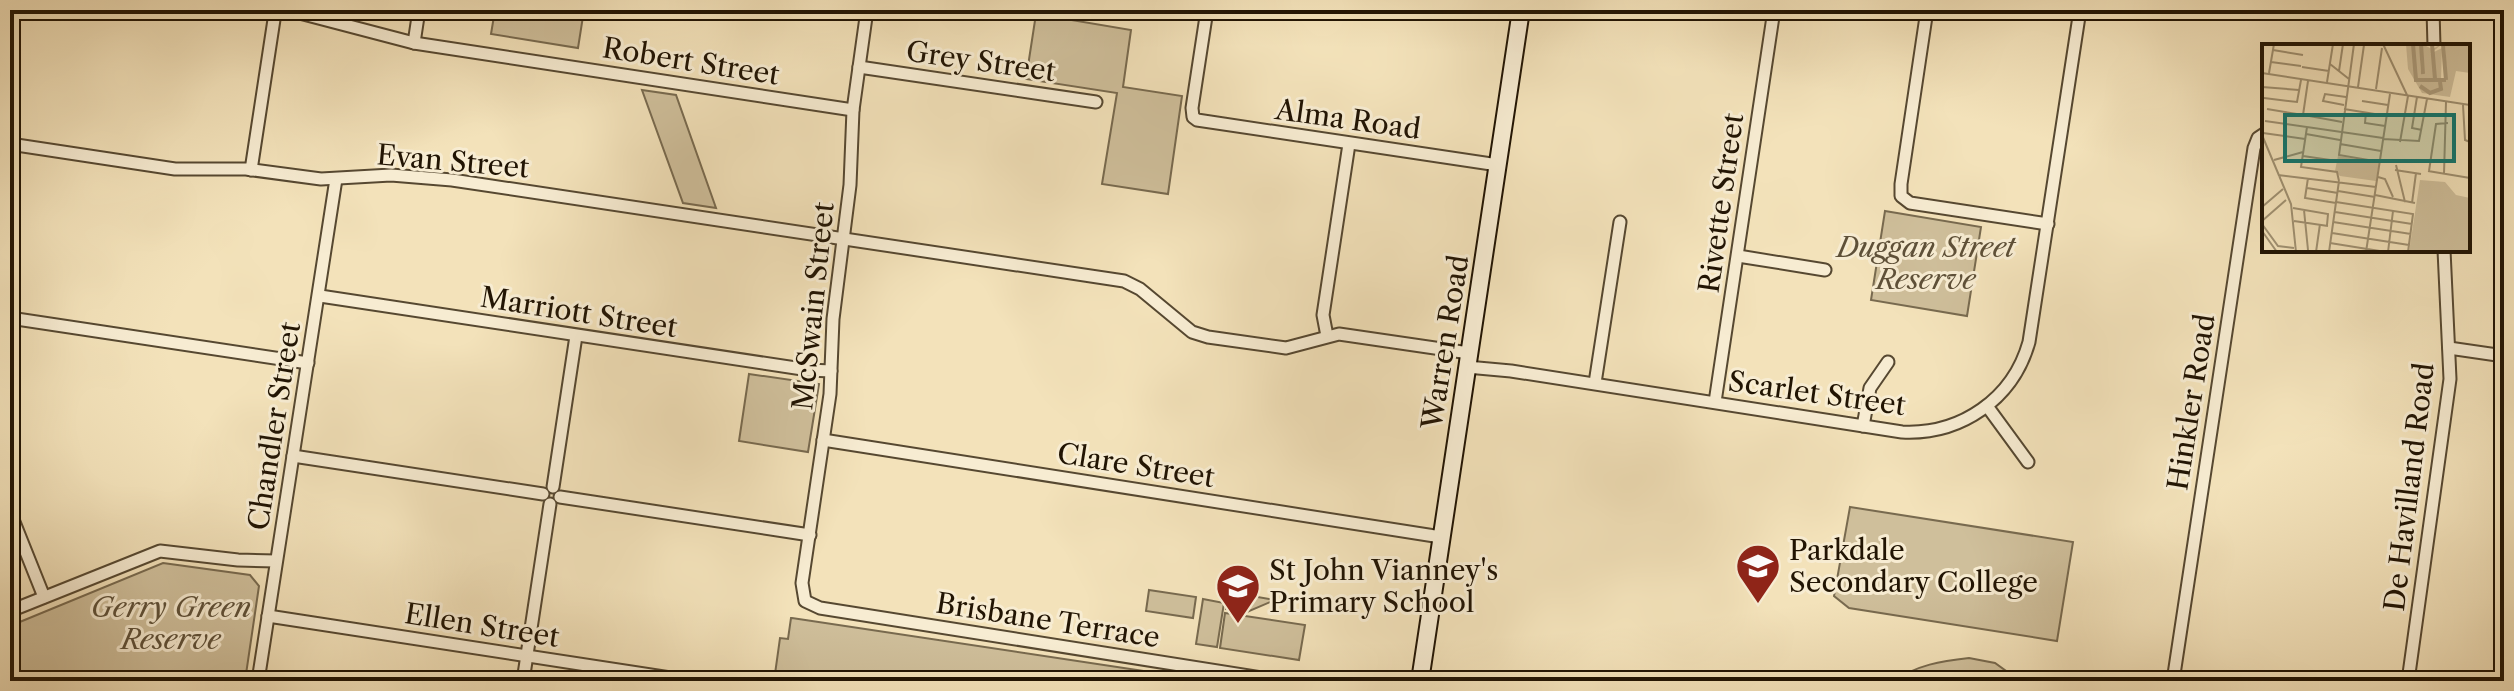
<svg xmlns="http://www.w3.org/2000/svg" width="2514" height="691" font-family="'Libre Caslon Text',serif">
  <style>
    .green { fill: #cfbf9b; stroke: #786a4f; stroke-width: 2 }
    .lines { fill: none; stroke-linecap: round; stroke-linejoin: round }
    .street-casing { stroke: #564831; stroke-width: 15 }
    .secondary-casing { stroke: #211403; stroke-width: 20 }
    .street { stroke: #f7ecd2; stroke-width: 11 }
    .secondary { stroke: #f7ecd2; stroke-width: 16 }
    .labels { text-anchor: middle; stroke-width: 6; stroke-linejoin: round; paint-order: stroke }
    .street-label { font-size: 28px; fill: #211403; stroke: #f7ecd2 }
    .park-label { font-size: 28px; font-style: italic; fill: #5e5038; stroke: #f7ecd2 }
    .poi-label { font-size: 28px; fill: #211403; stroke: #f7ecd2; text-anchor: start }
    .inset-river { fill: none; stroke: #ac9c7c; stroke-width: 4 }
    .inset-road { fill: none; stroke: #9f9071; stroke-width: 2 }
    .view { fill: #0f766e; fill-opacity: 0.15; stroke: #0f766e; stroke-width: 4 }
    .inset-edge { fill: none; stroke: #211403; stroke-width: 4 }
  </style>
  <rect width="100%" height="100%" fill="#f3e2ba"/>
  <filter id="stains"><feTurbulence type="fractalNoise" baseFrequency=".0025" numOctaves="4"/><feColorMatrix values="0 0 0 0 .2 0 0 0 0 .09 0 0 0 0 .02 0 0 0 .5 -.17"/></filter>
  <radialGradient id="worn" r=".72"><stop offset=".6" stop-color="#630" stop-opacity="0"/><stop offset="1" stop-color="#630" stop-opacity=".3"/></radialGradient>
  <g class="green">
    <polygon points="495,10 584,10 578,48 491,34"/>
    <polygon points="1036,14 1131,30 1123,87 1182,96 1168,194 1102,184 1117,93 1026,79"/>
    <polygon points="642,90 676,95 716,208 683,203"/>
    <polygon points="1885,211 1981,227 1967,316 1871,300"/>
    <polygon points="749,374 819,384 808,452 739,441"/>
    <polygon points="1850,507 2073,542 2057,641 1849,608 1834,596"/>
    <polygon points="163,563 250,575 259,586 245,681 10,681 10,626"/>
    <polygon points="1149,590 1196,597 1193,618 1146,611"/>
    <polygon points="1229,592 1275,600 1247,612 1226,609"/>
    <polygon points="1203,599 1224,603 1217,647 1196,644"/>
    <polygon points="1225,613 1305,625 1299,660 1220,648"/>
    <polygon points="791,618 792,618 1210,681 774,681 780,638 788,639"/>
    <path d="M1969 658 1995 663 2020 681H1894C1917 665 1941 661 1969 658Z"/>
  </g>
  <g class="lines">
    <g class="street-casing">
      <g id="street">
        <polyline points="288,10 414,43 853,110"/>
        <polyline points="867,10 853,110 850,185 833,319 830,394 802,583 805,601 820,608 1281,681"/>
        <polyline points="1207,10 1192,108 1193,117 1197,120 1498,165"/>
        <polyline points="1496,10 1521,14"/>
        <polyline points="1927,10 1901,184 1901,196 1910,203 2048,224"/>
        <polyline points="2433,10 2434,46"/>
        <polyline points="414,43 419,10"/>
        <polyline points="859,67 1096,102"/>
        <polyline points="10,144 175,169 246,169 321,179 391,175 452,180 1124,281 1140,289 1192,332 1208,337 1286,348 1339,334 1469,353"/>
        <polyline points="251,170 275,13"/>
        <polyline points="1738,256 1825,270"/>
        <polyline points="320,296 809,370 831,371"/>
        <polyline points="10,318 308,363"/>
        <polyline points="1327,336 1323,315 1349,144"/>
        <polyline points="2449,348 2504,356"/>
        <path d="M1467 367 1511 371 1902 432C1961 435 2013 399 2029 342L2080 10"/>
        <polyline points="1595,383 1620,222"/>
        <polyline points="1715,402 1774,10"/>
        <polyline points="1987,406 2028,462"/>
        <polyline points="1863,426 1870,388 1888,362"/>
        <polyline points="823,440 1441,537"/>
        <polyline points="293,456 543,494"/>
        <polyline points="553,487 576,336"/>
        <polyline points="560,497 810,535"/>
        <polyline points="10,512 44,597"/>
        <polyline points="10,611 160,551 238,560 276,561"/>
        <polyline points="268,616 690,681"/>
        <polyline points="258,681 336,179"/>
        <polyline points="523,681 550,504"/>
        <polyline points="2173,681 2254,148 2258,138 2264,134"/>
        <polyline points="2408,681 2450,379 2444,250"/>
      </g>
    </g>
    <g class="secondary-casing">
      <polyline id="secondary" points="1420,681 1521,10"/>
    </g>
    <use href="#street" class="street"/>
    <use href="#secondary" class="secondary"/>
  </g>
  <defs>
    <g id="school-pin" transform="scale(2.3)"><path d="M0 17L-7.5 6A9.5 9.5 0 1 1 7.5 6Z" fill="#8f2418" stroke="#f7ecd2"/><path d="M0-5L7-2L0 1L-7-2ZM-4 1L0 2.5L4 1V4Q0 6-4 4Z" fill="#fff"/></g>
  </defs>
  <g fill-rule="evenodd">
    <use href="#school-pin" x="1758" y="566"/>
    <use href="#school-pin" x="1238" y="586"/>
  </g>
  <g class="labels">
    <g class="street-label">
      <text transform="translate(691 61) rotate(9)" y="10">Robert Street</text>
      <text transform="translate(981 61) rotate(8)" y="10">Grey Street</text>
      <text transform="translate(1348 119) rotate(8)" y="10">Alma Road</text>
      <text transform="translate(453 161) rotate(5)" y="10">Evan Street</text>
      <text transform="translate(1721 203) rotate(-82)" y="10">Rivette Street</text>
      <text transform="translate(813 306) rotate(-84)" y="10">McSwain Street</text>
      <text transform="translate(579 312) rotate(9)" y="10">Marriott Street</text>
      <text transform="translate(1445 342) rotate(-81)" y="10">Warren Road</text>
      <text transform="translate(1817 393) rotate(8)" y="10">Scarlet Street</text>
      <text transform="translate(2191 402) rotate(-81)" y="10">Hinkler Road</text>
      <text transform="translate(274 426) rotate(-81)" y="10">Chandler Street</text>
      <text transform="translate(1136 465) rotate(9)" y="10">Clare Street</text>
      <text transform="translate(2409 487) rotate(-83)" y="10">De Havilland Road</text>
      <text transform="translate(1048 620) rotate(9)" y="10">Brisbane Terrace</text>
      <text transform="translate(482 625) rotate(9)" y="10">Ellen Street</text>
    </g>
    <g class="park-label">
      <text x="1926" y="257">Duggan Street<tspan x="1926" dy="32">Reserve</tspan></text>
      <text x="171" y="617">Gerry Green<tspan x="171" dy="32">Reserve</tspan></text>
    </g>
    <g class="poi-label">
      <text x="1789" y="560">Parkdale<tspan x="1789" dy="32">Secondary College</tspan></text>
      <text x="1269" y="580">St John Vianney's<tspan x="1269" dy="32">Primary School</tspan></text>
    </g>
  </g>
  <g transform="translate(2262 44)">
    <rect width="208" height="208" fill="#f3e2ba"/>
    <path d="M144 0H158V30L160 0 170 5 180 0 168 10 180 4 179 37 185 36 183 0H208V29L194 27 188 53 160 49 146 25ZM76 112 117 118 114 137 78 132 73 127ZM158 136 183 138 194 151 208 154V208H147Z" fill="#cfbf9b"/>
    <path class="inset-river" d="M151 0 154 36H184M159 0 161 30M170 0 173 35M181 0 184 36M158 42 168 49 179 45 178 38"/>
    <path class="inset-road" d="M92 0 77 111 118 118M121 0 145 51M11 6 41 11M9 18 39 22M68 20 87 35M40 23 67 27M77 27 81 0M0 29 208 61M7 29 12 0M65 38 71 0M0 43 37 46M96 43 102 1M114 45 120 4M155 53 150 84 160 86M2 54 35 58 39 36M100 57 126 61M82 61 61 57 63 50 84 53M201 61 203 96 208 98M5 65 41 71M82 65 125 72M104 68 103 79 123 82M41 71 46 37M42 71 80 78M3 77 121 94M45 83 39 123 75 128 77 137M1 89 43 95M44 90 78 96M0 91 29 160 34 208M121 95 157 97 165 55M138 98 146 52M78 100 119 107M41 112 75 117M12 116 41 108M134 121 143 158M133 126 159 130M166 127 208 134M167 127 174 80 186 79M182 130 184 58M16 131 114 143M116 133 123 135 131 153M46 134 43 154 74 159M45 144 76 149M76 147 113 153M113 151 153 159M74 158 151 170 146 208M150 159 154 129M0 163 21 145M31 164 66 170 65 181M42 166 46 206M73 168 150 180M0 177 24 156M32 177 66 182M71 178 149 190M0 180 16 202 32 204M0 187 15 208M70 189 147 201M68 199 124 208M54 208 58 180M67 208 77 137M104 208 128 50M126 208 131 167"/>
    <path class="view" d="M23 71H192V117H23Z"/>
    <rect width="208" height="208" class="inset-edge"/>
  </g>
  <rect width="2514" height="691" fill="none" stroke="#f3e2ba" stroke-width="40"/>
  <rect x="12" y="12" width="2490" height="667" fill="none" stroke="#211403" stroke-width="4"/>
  <rect x="20" y="20" width="2474" height="651" fill="none" stroke="#211403" stroke-width="2"/>
  <rect width="100%" height="100%" filter="url(#stains)"/>
  <rect width="100%" height="100%" fill="url(#worn)"/>
</svg>
